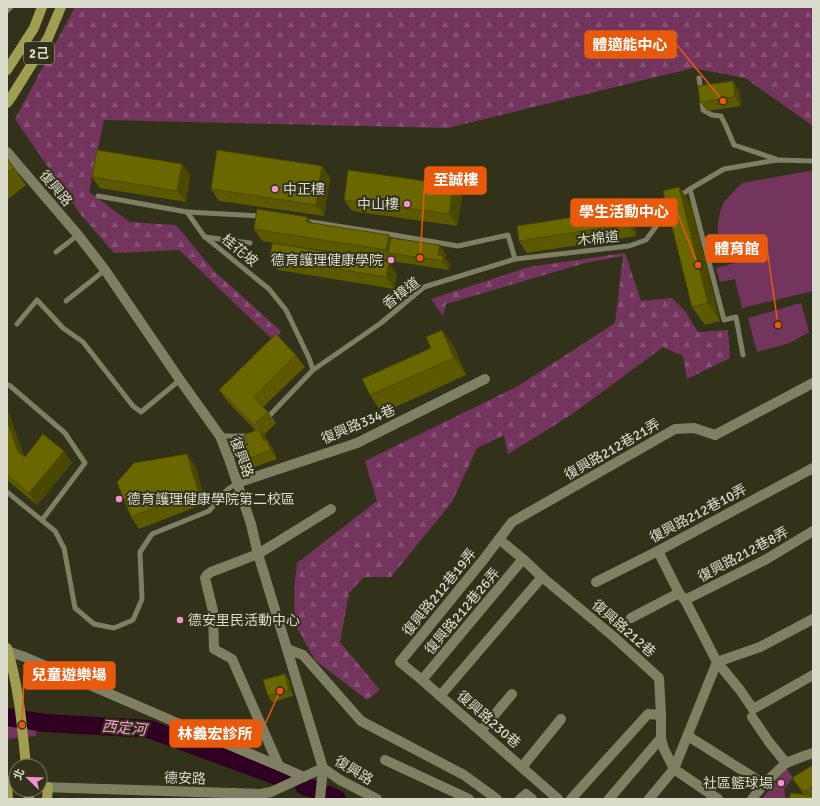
<svg xmlns="http://www.w3.org/2000/svg" width="820" height="806" font-family="Signika,'Noto Sans TC',sans-serif">
  <style>
    .green { fill: #73355d }
    .forest { fill: url(#forest-firs) }
    .lines { fill: none; stroke-linecap: round; stroke-linejoin: round }
    .river { stroke: #2f0021; stroke-width: 18 }
    .service { stroke: #7f7f64; stroke-width: 5 }
    .minor { stroke: #7f7f64; stroke-width: 10 }
    .tertiary { stroke: #7f7f64; stroke-width: 10 }
    .primary { stroke: #a09e51; stroke-width: 10 }
    .wall { fill: #5c5900 }
    .shaded-wall { fill: #4b4800 }
    .building { fill: #6b6700; stroke: #4b4800 }
    .poi-dot { fill: #f690cf; stroke: #323119; stroke-width: 1.5 }
    .labels { text-anchor: middle; stroke-width: 4; stroke-linejoin: round; paint-order: stroke }
    .shield { fill: #323119; stroke: #a9a997; stroke-width: 1 }
    .shield-label { font-size: 13px; font-weight: bold; fill: #dcdccd }
    .street-label { font-size: 14px; fill: #dcdccd; stroke: #323119 }
    .poi-label { font-size: 14px; fill: #dcdccd; stroke: #323119; text-anchor: start }
    .water-label { font-size: 15px; font-style: italic; fill: #fd9ad7; stroke: #323119 }
    .leader { fill: none; stroke: #e8590c; stroke-width: 1.5 }
    .callout-dot { fill: #e8590c; stroke: #323119; stroke-width: 1.5 }
    .callout { fill: #e8590c; stroke: #e8590c; stroke-width: 1.5 }
    .callout-label { font-size: 15px; text-anchor: middle; font-weight: bold; fill: #fff }
  </style>
  <defs>
    <pattern id="forest-firs" width="22" height="20" patternUnits="userSpaceOnUse"><rect width="22" height="20" fill="#73355d"/><path d="M5 1l3.5 6h-7zM16 11l3.5 6h-7z" fill="#865273"/></pattern>
  </defs>
  <rect width="100%" height="100%" fill="#323119"/>
  <g class="green">
    <polygon points="809,171 813,171 813,291 742,308 735,279 720,282 716,268 739,262 727,253 722,245 718,235 718,224 720,212 724,202 733,192 742,183"/>
    <polygon points="801,303 809,332 790,343 757,352 748,318"/>
    <polygon points="7,713 36,715 36,736 7,739"/>
    <polygon points="786,768 793,778 784,789 786,799 762,799"/>
  </g>
  <g class="forest">
    <polygon points="75,7 813,7 813,126 745,78 693,68 448,128 104,120 89,192 130,222 176,225 214,271 281,331 274,341 179,250 114,253 81,215 15,119"/>
    <polygon points="625,253 641,301 672,298 685,311 698,332 728,330 730,358 687,379 683,356 663,347 571,415 508,454 504,435 477,448 452,502 391,577 364,577 349,593 340,642 380,690 367,700 315,660 295,624 294,589 297,563 377,501 365,461 518,386 615,323 623,256 585,263 446,304 443,316 431,299 529,267"/>
  </g>
  <g class="lines">
    <g class="river">
      <polyline points="7,717 45,723 149,729 282,778"/>
      <polyline points="304,786 313,789"/>
      <polyline points="329,795 337,799"/>
    </g>
    <g class="service">
      <polyline points="7,11 11,7"/>
      <polyline points="699,78 701,91"/>
      <polyline points="702,99 703,110 712,115 721,116 726,126 734,145 776,159"/>
      <polyline points="690,189 724,169 777,160 813,161"/>
      <polyline points="98,196 187,212 204,236 269,289 286,310 309,358 313,370 269,416"/>
      <polyline points="678,197 690,189 724,320 736,317 743,355"/>
      <polyline points="187,212 261,216"/>
      <polyline points="305,221 388,234 458,246 508,235 515,259 424,287 381,323 313,370"/>
      <polyline points="205,237 250,243"/>
      <polyline points="56,252 78,235"/>
      <polyline points="515,259 629,246 646,240 672,205"/>
      <polyline points="66,301 105,270"/>
      <polyline points="17,324 37,300 63,328 83,342 133,406 141,412 180,380"/>
      <polyline points="7,385 9,385 65,433 85,463 42,520"/>
      <polyline points="220,436 250,436"/>
      <polyline points="229,459 250,435"/>
      <polyline points="7,492 55,531 64,548 75,608 94,624 114,628 133,620 142,599 140,552 152,534 209,511 228,489 237,483"/>
    </g>
    <g class="minor">
      <polyline points="237,483 357,443 485,379"/>
      <polyline points="499,539 523,559 542,577 614,637 659,678 661,715 661,738 664,749 674,769 718,799"/>
      <polyline points="658,551 679,593 685,600 717,662 740,690 753,709 813,675"/>
      <polyline points="596,582 658,551 813,468"/>
      <polyline points="685,600 765,560 813,531"/>
      <polyline points="631,618 679,593"/>
      <polyline points="287,649 303,655 361,721 464,775 497,799"/>
      <polyline points="7,651 25,657 182,725 279,766 304,777"/>
      <polyline points="717,662 760,647 813,619"/>
      <polyline points="422,680 523,559"/>
      <polyline points="440,696 542,577"/>
      <polyline points="752,717 769,742 786,763"/>
      <polyline points="481,731 512,694"/>
      <polyline points="688,736 764,784"/>
      <polyline points="385,760 469,799"/>
      <polyline points="279,766 232,659 214,649 213,611 205,578 207,575 211,572 258,554 331,509"/>
      <polyline points="522,767 561,719"/>
      <polyline points="40,787 260,794 271,792 323,768"/>
      <polyline points="320,799 323,768"/>
      <polyline points="520,799 526,794 532,799"/>
      <polyline points="558,799 422,680 400,662 484,559 512,522 675,429 694,428 715,435 813,383"/>
      <polyline points="571,799 648,714 661,715"/>
      <polyline points="609,799 661,738"/>
      <polyline points="649,799 674,769 717,662"/>
      <polyline points="752,799 764,784 786,763 804,756 813,753"/>
    </g>
    <polyline class="tertiary" points="7,152 78,235 105,270 180,380 220,436 229,459 251,524 258,554 287,649 323,768 340,780 377,799"/>
    <g class="primary">
      <polyline points="7,70 34,28 42,7"/>
      <polyline points="7,103 12,96 48,38 61,7"/>
      <path d="M7 648C19 687 22 726 26 766"/>
      <polyline points="7,781 8,799"/>
      <polyline points="28,790 29,799"/>
      <polyline points="47,799 48,787"/>
    </g>
  </g>
  <g class="wall">
    <polygon points="739,90 741,106 707,111 700,102"/>
    <polygon points="7,158 26,185 7,200"/>
    <polygon points="182,164 190,176 186,202 100,188 92,177"/>
    <polygon points="322,166 330,178 324,216 219,201 211,189"/>
    <polygon points="679,187 691,204 720,321 705,325 692,307"/>
    <polygon points="462,196 457,226 352,211 344,200"/>
    <polygon points="626,209 634,221 636,236 527,253 519,241"/>
    <polygon points="307,217 312,223 391,238 446,254 445,258 450,264 449,270 262,241 254,229"/>
    <polygon points="270,258 397,274 394,289 278,270"/>
    <polygon points="442,330 454,347 466,375 382,413 370,395 431,348"/>
    <polygon points="296,355 305,367 263,407 268,412 276,423 264,435 267,440 273,449 277,459 249,469 243,461 248,445 255,430 227,401 219,390"/>
    <polygon points="7,408 24,457 25,457 64,451 72,463 37,505 7,480"/>
    <polygon points="195,465 206,503 139,529 131,517"/>
    <polygon points="285,674 289,680 293,696 272,702 268,696"/>
    <polygon points="813,765 813,799 804,795 792,778"/>
  </g>
  <g class="shaded-wall">
    <polygon points="733,81 739,90 741,106 735,97"/>
    <polygon points="182,164 190,176 186,202 177,191"/>
    <polygon points="322,166 330,178 324,216 316,205"/>
    <polygon points="453,185 462,196 457,226 449,214"/>
    <polygon points="679,187 691,204 720,321 708,303"/>
    <polygon points="626,209 634,221 636,236 628,224"/>
    <polygon points="307,217 316,228 306,222"/>
    <polygon points="389,235 397,247 388,253 386,250"/>
    <polygon points="440,245 446,254 445,258 450,264 449,270 438,255"/>
    <polygon points="389,262 397,274 394,289 386,277"/>
    <polygon points="442,330 454,347 466,375 454,358"/>
    <polygon points="7,408 27,464 18,452 7,420"/>
    <polygon points="259,429 266,437 270,450 264,441"/>
    <polygon points="267,440 273,449 277,459 271,450"/>
    <polygon points="64,451 72,463 37,505 29,493"/>
    <polygon points="187,454 195,465 206,503 198,491"/>
    <polygon points="285,674 289,680 293,696 289,690"/>
  </g>
  <g class="building">
    <polygon points="733,81 735,97 700,102 698,86"/>
    <polygon points="97,150 182,164 177,191 92,177"/>
    <polygon points="217,150 322,166 316,205 211,189"/>
    <polygon points="7,158 14,168 7,173"/>
    <polygon points="348,170 453,185 449,214 344,200"/>
    <polygon points="679,187 708,303 692,307 663,191"/>
    <polygon points="257,209 307,217 306,222 389,235 386,250 254,229"/>
    <polygon points="626,209 628,224 519,241 517,226"/>
    <polygon points="391,238 440,245 438,255 443,256 443,261 388,253"/>
    <polygon points="272,243 389,262 386,277 270,258"/>
    <polygon points="442,330 454,358 370,395 362,379 431,348 426,337"/>
    <polygon points="276,334 296,355 254,397 268,412 254,425 219,390"/>
    <polygon points="7,420 18,452 25,457 43,434 64,451 29,493 7,475"/>
    <polygon points="259,429 264,441 267,440 271,450 243,461 238,448 248,445 244,435"/>
    <polygon points="187,454 198,491 131,517 117,482 134,463"/>
    <polygon points="285,674 289,690 268,696 263,680"/>
    <polygon points="813,765 813,786 803,792 792,778"/>
    <polygon points="791,793 813,796 813,799 789,799"/>
  </g>
  <g class="poi-dot">
    <circle cx="275" cy="189" r="4"/>
    <circle cx="407" cy="204" r="4"/>
    <circle cx="391" cy="260" r="4"/>
    <circle cx="119" cy="499" r="4"/>
    <circle cx="180" cy="620" r="4"/>
    <circle cx="781" cy="783" r="4"/>
  </g>
  <g class="labels">
    <rect class="shield" x="24" y="42" width="30" height="22" rx="3"/>
    <g class="shield-label">
      <text x="39" y="58">2己</text>
    </g>
    <g class="street-label">
      <text transform="translate(56 188) rotate(50)" y="5">復興路</text>
      <text transform="translate(598 238) rotate(-6)" y="5">木棉道</text>
      <text transform="translate(240 250) rotate(39)" y="5">桂花坡</text>
      <text transform="translate(401 293) rotate(-37)" y="5">香樟道</text>
      <text transform="translate(358 424) rotate(-23)" y="5">復興路334巷</text>
      <text transform="translate(612 449) rotate(-30)" y="5">復興路212巷21弄</text>
      <text transform="translate(242 457) rotate(70)" y="5">復興路</text>
      <text transform="translate(698 513) rotate(-28)" y="5">復興路212巷10弄</text>
      <text transform="translate(743 554) rotate(-28)" y="5">復興路212巷8弄</text>
      <text transform="translate(439 592) rotate(-51)" y="5">復興路212巷19弄</text>
      <text transform="translate(462 611) rotate(-50)" y="5">復興路212巷26弄</text>
      <text transform="translate(624 628) rotate(41)" y="5">復興路212巷</text>
      <text transform="translate(489 719) rotate(41)" y="5">復興路230巷</text>
      <text transform="translate(354 770) rotate(31)" y="5">復興路</text>
      <text transform="translate(185 778) rotate(2)" y="5">德安路</text>
    </g>
    <g class="poi-label">
      <text x="283" y="194">中正樓</text>
      <text x="399" y="209" text-anchor="end">中山樓</text>
      <text x="383" y="265" text-anchor="end">德育護理健康學院</text>
      <text x="127" y="504">德育護理健康學院第二校區</text>
      <text x="188" y="625">德安里民活動中心</text>
      <text x="773" y="788" text-anchor="end">社區籃球場</text>
    </g>
    <g class="water-label">
      <text transform="translate(124 728) rotate(5)" y="5">西定河</text>
    </g>
  </g>
  <path class="leader" d="M723 101L676 44M420 258L425 180M698 265L677 212M778 325L767 248M22 725L24 675M280 691L261 733"/>
  <g class="callout-dot">
    <circle cx="723" cy="101" r="4"/>
    <circle cx="420" cy="258" r="4"/>
    <circle cx="698" cy="265" r="4"/>
    <circle cx="778" cy="325" r="4"/>
    <circle cx="22" cy="725" r="4"/>
    <circle cx="280" cy="691" r="4"/>
  </g>
  <g class="callout">
    <rect x="585" y="31" width="91" height="27" rx="4"/>
    <rect x="425" y="167" width="61" height="27" rx="4"/>
    <rect x="571" y="199" width="106" height="27" rx="4"/>
    <rect x="706" y="235" width="61" height="27" rx="4"/>
    <rect x="24" y="662" width="91" height="27" rx="4"/>
    <rect x="170" y="720" width="91" height="27" rx="4"/>
  </g>
  <g class="callout-label">
    <text x="630" y="50">體適能中心</text>
    <text x="456" y="185">至誠樓</text>
    <text x="624" y="217">學生活動中心</text>
    <text x="737" y="254">體育館</text>
    <text x="69" y="680">兒童遊樂場</text>
    <text x="215" y="739">林義宏診所</text>
  </g>
  <rect width="820" height="806" fill="none" stroke="#dcdccd" stroke-width="16"/>
  <g transform="translate(28 778) rotate(293)"><circle r="19" fill="#323119" stroke="#767561"/>
  <path d="M0-3L7 15L0 10L-7 15Z" fill="#f690cf"/>
  <text y="-6" font-size="11" font-weight="bold" text-anchor="middle" fill="#dcdccd">北</text>
  </g>
</svg>
